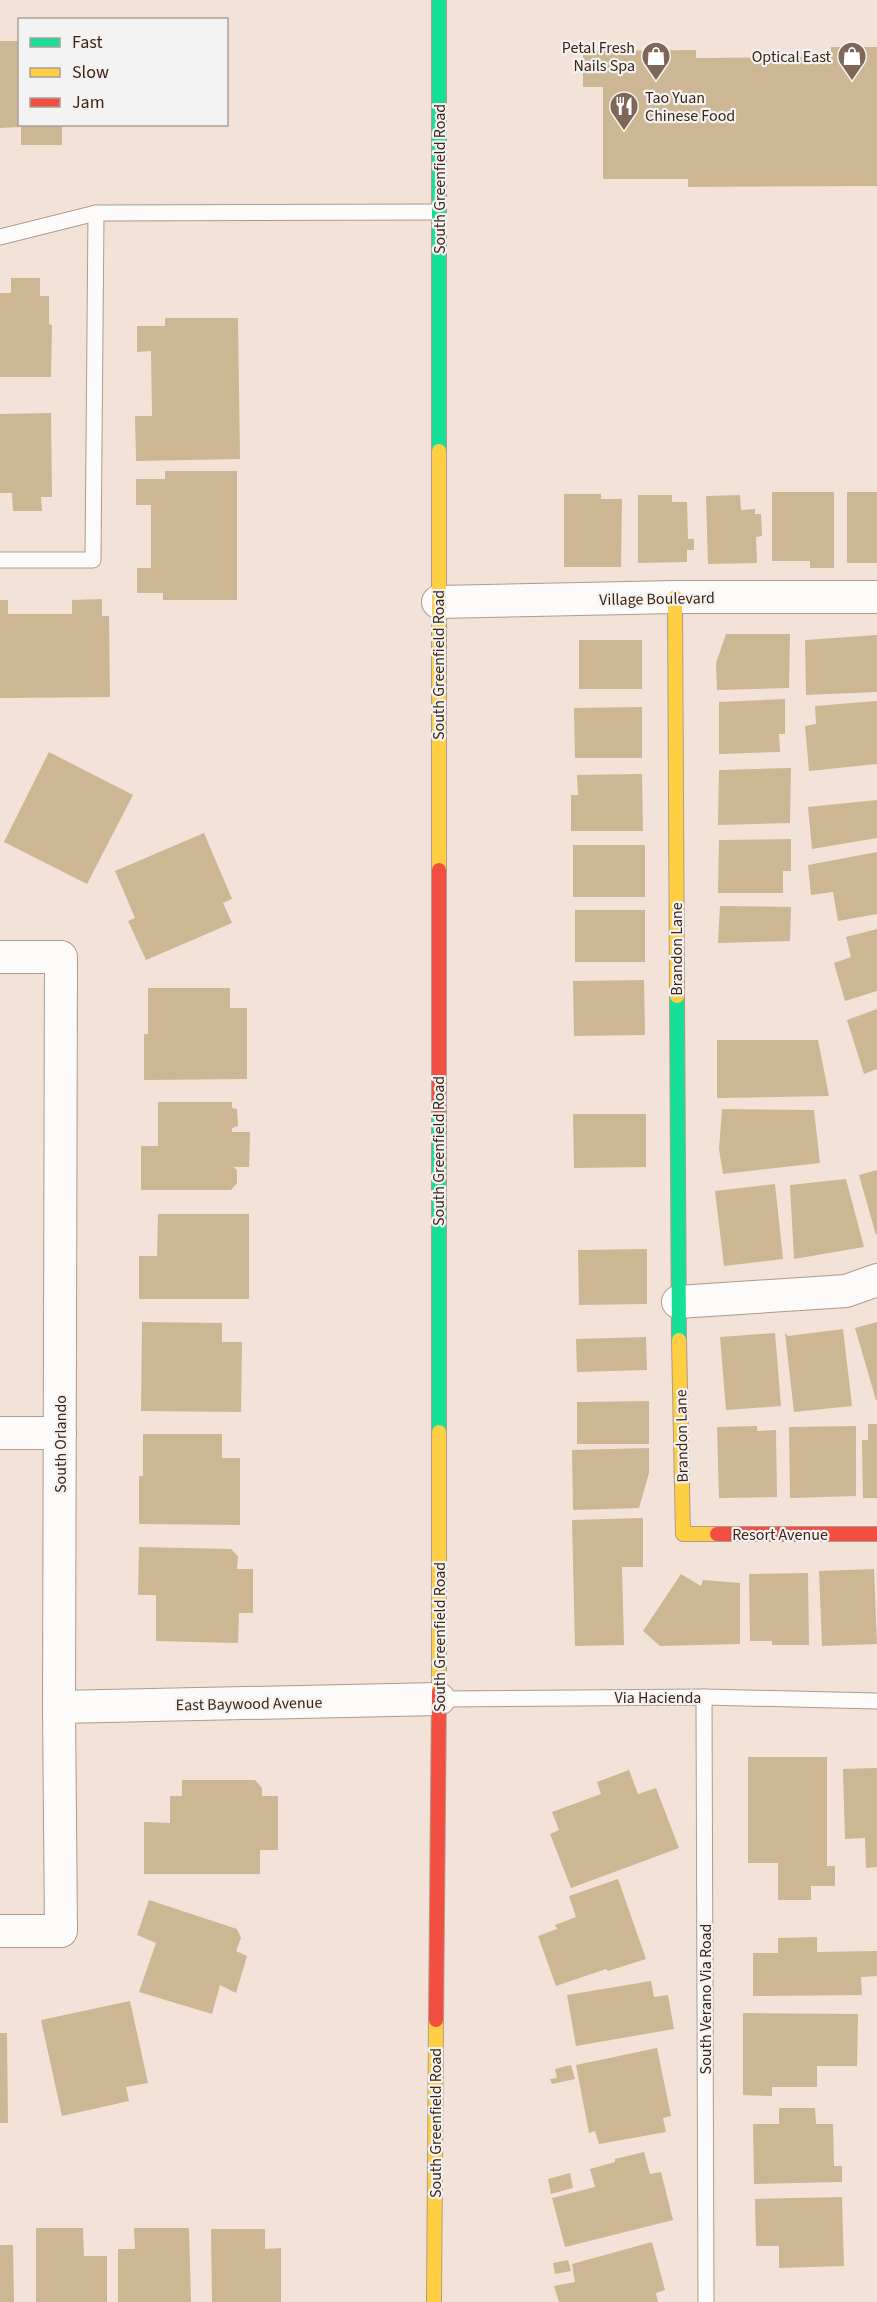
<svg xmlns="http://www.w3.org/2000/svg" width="877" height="2302" font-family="'Source Sans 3',sans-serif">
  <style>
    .building { fill: #cdb694 }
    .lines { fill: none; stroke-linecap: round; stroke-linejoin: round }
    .lane-casing { stroke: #af9a8c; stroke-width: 17 }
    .street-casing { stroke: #af9a8c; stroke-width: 34 }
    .fast-casing { stroke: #af9a8c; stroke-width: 16 }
    .slow-casing { stroke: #af9a8c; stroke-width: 16 }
    .jam-casing { stroke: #af9a8c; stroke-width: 16 }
    .lane { stroke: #fdfbf9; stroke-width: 15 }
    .street { stroke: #fdfbf9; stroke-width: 32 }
    .fast { stroke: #16e098; stroke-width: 14 }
    .slow { stroke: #ffcf43; stroke-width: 14 }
    .jam { stroke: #f24e42; stroke-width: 14 }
    .labels { text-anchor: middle; stroke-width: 4.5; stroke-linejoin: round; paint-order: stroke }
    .poi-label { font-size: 16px; fill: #402410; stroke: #f3f3f3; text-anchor: end }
    .street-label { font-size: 16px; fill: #402410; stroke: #f3f3f3 }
  </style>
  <rect width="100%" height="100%" fill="#f3e2d7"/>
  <g class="building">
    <polygon points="0,41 20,41 20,124 62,124 62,145 21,145 21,127 0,128"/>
    <polygon points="831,47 877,47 877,186 688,187 688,179 603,179 603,87 583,87 583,51 696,50 696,58 831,57"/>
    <polygon points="11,278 40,278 40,296 49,296 49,324 52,325 51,377 0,377 0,293 11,293"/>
    <polygon points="165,318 238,318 240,459 136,461 135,416 152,416 151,351 137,352 137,326 165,326"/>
    <polygon points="51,413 52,497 41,497 42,511 13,511 12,493 0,493 0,414"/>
    <polygon points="165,471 237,471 237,600 163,600 163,593 137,593 137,568 151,568 151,505 136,505 136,479 165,479"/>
    <polygon points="772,492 834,492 834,568 810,568 810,561 772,561"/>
    <rect x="847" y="492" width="30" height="71"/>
    <polygon points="564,494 601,494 601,499 622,499 621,567 564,567"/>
    <polygon points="638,495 672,495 672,502 687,502 688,539 694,539 694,550 687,550 687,562 638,563"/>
    <polygon points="740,495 741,510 755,509 755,514 761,514 762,536 756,537 757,563 708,564 706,496"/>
    <polygon points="102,599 102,616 109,616 110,697 0,698 0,600 8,600 8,614 72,614 72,600"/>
    <polygon points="726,634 790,634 789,688 717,690 716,663"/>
    <polygon points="877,635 877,692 806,695 805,640"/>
    <rect x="579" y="640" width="63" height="49"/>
    <polygon points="785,699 785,734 779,734 780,752 719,754 719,702"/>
    <polygon points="877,701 877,764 809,771 805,726 816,724 815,706"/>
    <polygon points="642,707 642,758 575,758 574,708"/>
    <polygon points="49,752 133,795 87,884 4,842"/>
    <polygon points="791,768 790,823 718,825 719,770"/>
    <polygon points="642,774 643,831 571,831 571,795 578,795 577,775"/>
    <polygon points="877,800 877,838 812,849 808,807"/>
    <polygon points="204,833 232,899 223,903 232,923 146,960 128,921 135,918 115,871"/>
    <polygon points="791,839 791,871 783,871 783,893 718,893 719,840"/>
    <rect x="573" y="845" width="72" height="52"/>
    <polygon points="877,852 877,914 838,921 833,892 811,895 808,865"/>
    <polygon points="720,906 791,907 790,941 718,943"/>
    <rect x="575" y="910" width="70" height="52"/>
    <polygon points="877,929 877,991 845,1001 834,963 851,957 846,937"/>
    <polygon points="644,980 645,1035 574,1036 573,981"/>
    <polygon points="148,988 230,988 230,1008 247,1008 247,1079 144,1080 144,1034 148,1034"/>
    <polygon points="877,1009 877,1069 864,1074 847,1020"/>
    <polygon points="717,1040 818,1040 829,1096 717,1098"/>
    <polygon points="158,1102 232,1102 232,1108 237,1109 238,1126 232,1128 232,1132 250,1132 249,1167 233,1167 237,1170 237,1183 231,1190 141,1190 141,1146 158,1146"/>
    <polygon points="722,1109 814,1110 820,1163 723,1174 719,1149"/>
    <polygon points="573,1114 646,1114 646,1167 574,1168"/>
    <polygon points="877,1170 877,1234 876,1235 859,1175"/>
    <polygon points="846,1179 864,1247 794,1259 790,1185"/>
    <polygon points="775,1184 783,1259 724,1266 715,1191"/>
    <polygon points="158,1214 249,1214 249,1299 139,1299 139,1256 157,1256"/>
    <polygon points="647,1249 647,1304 579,1305 578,1250"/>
    <polygon points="142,1322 222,1323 222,1342 242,1342 241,1412 141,1411"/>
    <polygon points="877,1322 877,1400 876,1400 855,1328"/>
    <polygon points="843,1329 852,1406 794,1412 785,1333 788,1336"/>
    <polygon points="775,1333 781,1406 726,1410 720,1337"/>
    <polygon points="646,1337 647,1370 577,1372 576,1339"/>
    <polygon points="649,1401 649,1444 577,1444 577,1402"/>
    <polygon points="868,1424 877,1424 877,1498 863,1498 862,1440 868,1440"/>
    <polygon points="757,1426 757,1431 776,1430 777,1497 719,1498 717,1427"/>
    <polygon points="856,1426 856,1496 790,1498 789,1427"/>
    <polygon points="143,1434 222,1434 222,1458 240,1458 240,1525 139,1524 139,1476 143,1476"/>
    <polygon points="649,1448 649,1473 639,1508 573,1510 572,1450"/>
    <polygon points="643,1518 643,1567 622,1567 624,1645 575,1646 572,1520"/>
    <polygon points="139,1547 231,1549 238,1556 237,1569 253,1569 253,1613 239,1613 238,1643 156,1641 156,1595 138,1595"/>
    <polygon points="874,1569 877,1644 822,1646 819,1571"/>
    <polygon points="808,1573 809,1645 772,1645 772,1641 750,1641 749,1574"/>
    <polygon points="681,1574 701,1586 703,1580 740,1583 740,1644 660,1646 643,1631"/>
    <polygon points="748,1757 827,1757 827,1866 835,1866 835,1886 811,1886 811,1900 778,1900 778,1863 748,1863"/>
    <polygon points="877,1768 877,1867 866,1868 865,1838 845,1839 843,1769"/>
    <polygon points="629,1770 638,1794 656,1788 679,1848 571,1888 550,1834 559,1830 552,1812 601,1794 597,1782"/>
    <polygon points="182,1780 255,1780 262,1788 262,1796 278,1796 278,1850 260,1850 260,1874 144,1874 144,1822 170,1823 170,1796 182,1796"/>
    <polygon points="618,1879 646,1959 608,1971 606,1969 556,1986 538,1936 557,1929 555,1925 576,1917 569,1896"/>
    <polygon points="149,1900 237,1929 241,1938 236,1951 247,1956 236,1993 220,1985 212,2014 139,1992 156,1943 137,1935"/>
    <polygon points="817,1937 817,1952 877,1951 877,1976 861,1977 862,1995 753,1996 753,1953 778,1953 778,1938"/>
    <polygon points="651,1981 654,1997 668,1995 674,2029 576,2046 567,1995"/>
    <polygon points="130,2001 148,2083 126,2087 129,2101 62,2116 41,2020"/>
    <polygon points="743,2013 858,2014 857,2066 817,2066 817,2087 772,2087 772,2096 743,2095"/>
    <polygon points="0,2033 7,2033 8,2123 0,2123"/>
    <polygon points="657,2048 671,2116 663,2118 666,2132 599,2144 595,2131 589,2133 576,2065"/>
    <polygon points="571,2065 575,2079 552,2084 550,2079 557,2078 555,2069"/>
    <polygon points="779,2108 815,2108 816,2124 833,2124 834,2166 842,2166 842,2182 754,2184 753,2124 779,2124"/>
    <polygon points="644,2152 650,2174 661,2172 673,2220 565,2247 552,2198 595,2187 590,2169 615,2162 615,2159"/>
    <polygon points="570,2173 573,2188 551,2194 548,2179"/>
    <polygon points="842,2197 844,2266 779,2268 779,2246 756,2246 755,2199"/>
    <polygon points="36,2228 83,2228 84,2256 107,2256 107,2302 36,2302"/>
    <polygon points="134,2228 189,2228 191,2302 118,2302 118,2249 135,2249"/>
    <polygon points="211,2229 265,2229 265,2249 281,2248 281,2302 212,2302"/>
    <polygon points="652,2242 665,2290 656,2293 658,2302 559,2302 554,2286 575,2282 572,2264"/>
    <polygon points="0,2245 13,2245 14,2302 0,2302"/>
    <polygon points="568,2260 571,2271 555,2274 553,2263"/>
  </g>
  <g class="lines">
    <g class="lane-casing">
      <g id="lane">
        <polyline points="0,237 96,213 438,212"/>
        <polyline points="0,560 93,560 96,213"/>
        <polyline points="704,1697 706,2302"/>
        <polyline points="439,1699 704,1697 877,1701"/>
      </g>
    </g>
    <g class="street-casing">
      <g id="street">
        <polyline points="438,602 675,597 877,597"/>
        <polyline points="0,957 61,957 59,1707 61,1931 0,1931"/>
        <polyline points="678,1302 846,1291 877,1280"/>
        <polyline points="0,1433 60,1433"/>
        <polyline points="59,1707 439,1699"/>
      </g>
    </g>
    <g class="fast-casing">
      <g id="fast">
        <polyline points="439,0 439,451"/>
        <polyline points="677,996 679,1340"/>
        <polyline points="439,1108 439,1432"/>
      </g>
    </g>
    <g class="slow-casing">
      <g id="slow">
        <polyline points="439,451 439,870"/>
        <polyline points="675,597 677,996"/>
        <polyline points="679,1340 683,1534 717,1534"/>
        <polyline points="439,1432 439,1692"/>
        <polyline points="434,2302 436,2020"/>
      </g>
    </g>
    <g class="jam-casing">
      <g id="jam">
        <polyline points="439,870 439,1108"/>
        <polyline points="717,1534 877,1534"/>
        <polyline points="436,2020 439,1692"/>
      </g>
    </g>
    <use href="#lane" class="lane"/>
    <use href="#street" class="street"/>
    <use href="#fast" class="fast"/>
    <use href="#slow" class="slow"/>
    <use href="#jam" class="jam"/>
  </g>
  <defs>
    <g id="shop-pin" transform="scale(1.5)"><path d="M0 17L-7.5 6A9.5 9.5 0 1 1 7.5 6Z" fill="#7f6656" stroke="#f3f3f3"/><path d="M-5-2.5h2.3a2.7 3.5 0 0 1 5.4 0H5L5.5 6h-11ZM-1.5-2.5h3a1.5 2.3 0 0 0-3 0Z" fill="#fff"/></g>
    <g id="restaurant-pin" transform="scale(1.5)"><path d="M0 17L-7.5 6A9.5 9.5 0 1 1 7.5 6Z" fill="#7f6656" stroke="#f3f3f3"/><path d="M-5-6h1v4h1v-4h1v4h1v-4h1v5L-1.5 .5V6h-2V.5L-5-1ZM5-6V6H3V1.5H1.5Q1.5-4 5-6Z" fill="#fff"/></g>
  </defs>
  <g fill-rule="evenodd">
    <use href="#shop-pin" x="656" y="56"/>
    <use href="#shop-pin" x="852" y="56"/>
    <use href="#restaurant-pin" x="624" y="106"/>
  </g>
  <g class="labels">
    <g class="poi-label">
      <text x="635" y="53">Petal Fresh<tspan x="635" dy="18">Nails Spa</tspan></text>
      <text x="831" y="62">Optical East</text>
      <text x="645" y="103" text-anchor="start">Tao Yuan<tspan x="645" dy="18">Chinese Food</tspan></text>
    </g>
    <g class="street-label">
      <text transform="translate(439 179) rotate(-90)" y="6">South Greenfield Road</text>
      <text transform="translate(657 598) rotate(-1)" y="6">Village Boulevard</text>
      <text transform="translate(438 665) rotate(-90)" y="6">South Greenfield Road</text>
      <text transform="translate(676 949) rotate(-90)" y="6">Brandon Lane</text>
      <text transform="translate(438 1151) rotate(-90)" y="6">South Greenfield Road</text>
      <text transform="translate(681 1436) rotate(-91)" y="6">Brandon Lane</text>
      <text transform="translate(60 1444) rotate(-90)" y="6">South Orlando</text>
      <text x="780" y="1540">Resort Avenue</text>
      <text transform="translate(439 1637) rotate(-90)" y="6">South Greenfield Road</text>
      <text x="658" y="1703">Via Hacienda</text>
      <text transform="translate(249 1703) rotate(-1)" y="6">East Baywood Avenue</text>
      <text transform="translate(705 1999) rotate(-90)" y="6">South Verano Via Road</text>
      <text transform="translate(435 2123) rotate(-90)" y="6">South Greenfield Road</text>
    </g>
  </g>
  <rect x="18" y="18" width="210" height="108" fill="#f3f3f3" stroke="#aba098" stroke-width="1.5"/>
  <rect x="30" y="38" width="30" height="9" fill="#16e098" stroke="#aba098" stroke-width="1.5"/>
  <text x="72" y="48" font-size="18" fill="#402410">Fast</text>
  <rect x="30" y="68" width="30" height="9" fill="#ffcf43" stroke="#aba098" stroke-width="1.5"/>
  <text x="72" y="78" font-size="18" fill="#402410">Slow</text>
  <rect x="30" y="98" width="30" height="9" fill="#f24e42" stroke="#aba098" stroke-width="1.5"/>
  <text x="72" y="108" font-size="18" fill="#402410">Jam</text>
</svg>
